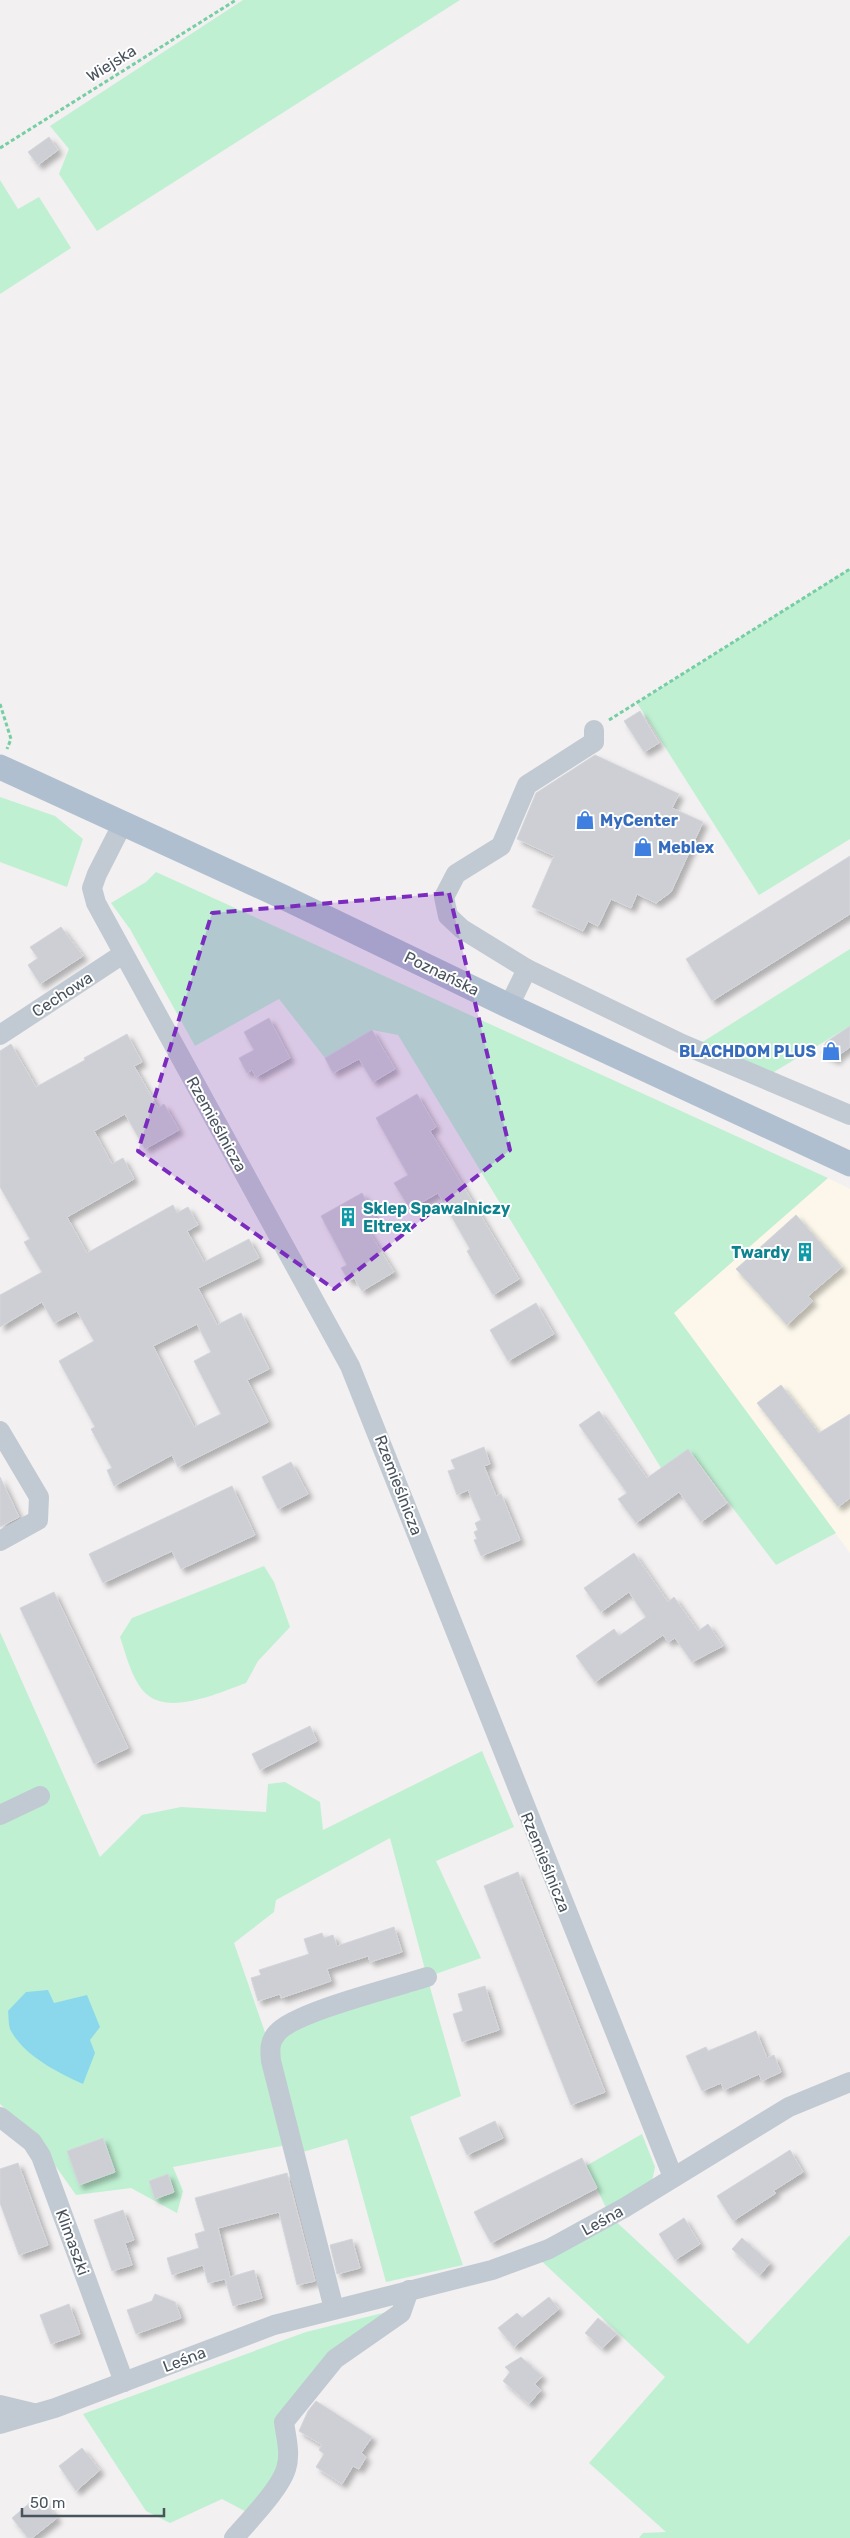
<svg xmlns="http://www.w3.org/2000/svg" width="850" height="2538" font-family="Rubik,sans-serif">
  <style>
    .commercial { fill: #fcf7ea }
    .green { fill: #bff0d2; fill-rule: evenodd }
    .water { fill: #8bd8ed }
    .building { fill: #cdcfd5; stroke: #d4d6db; fill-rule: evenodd; filter: url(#shadow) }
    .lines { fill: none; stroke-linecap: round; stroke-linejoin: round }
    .path { stroke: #76cea4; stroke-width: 3; stroke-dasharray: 4 2.5; stroke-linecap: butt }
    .minor { stroke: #c1cad2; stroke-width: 20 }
    .major { stroke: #b0bfcf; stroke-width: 25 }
    .marked { fill: #7b2cbf; fill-opacity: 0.2; stroke: #7b2cbf; stroke-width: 4; stroke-dasharray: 10 6; stroke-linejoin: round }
    .labels { text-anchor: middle; stroke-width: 4; stroke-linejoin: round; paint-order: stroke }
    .street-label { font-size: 16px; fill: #48535e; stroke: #fff }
    .shop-label { font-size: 16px; font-weight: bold; fill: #366cbe; stroke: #fff; text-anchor: start }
    .culture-label { font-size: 16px; font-weight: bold; fill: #0d838f; stroke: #fff; text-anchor: start }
  </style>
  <defs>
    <filter id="shadow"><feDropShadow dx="4.5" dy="4.5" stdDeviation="2.5" flood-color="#0004"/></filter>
  </defs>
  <rect width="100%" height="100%" fill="#f2f0f0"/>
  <polygon class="commercial" points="828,1178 850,1189 850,1553 674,1313"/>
  <g class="green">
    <polygon points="243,0 460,0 97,231 59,174 69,149 50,126"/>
    <polygon points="0,180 18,209 39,197 71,248 0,294"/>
    <polygon points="850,569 850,839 759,895 637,703"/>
    <polygon points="0,797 55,816 83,839 67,887 0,862"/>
    <polygon points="156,872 828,1178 674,1313 836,1533 776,1565 688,1449 661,1468 398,1035 372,1030 325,1058 279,999 195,1046 130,929 111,903 146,882"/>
    <polygon points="850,949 850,1026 764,1078 693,1048"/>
    <path d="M264 1566 274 1582 290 1627 258 1661 246 1683C221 1692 173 1714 149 1696 133 1685 126 1654 120 1637L132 1618Z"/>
    <path d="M0 1632 100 1857 142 1815 181 1807 266 1812 268 1784 285 1782 320 1802 323 1830 482 1751 514 1827 436 1861 481 1958 427 1977 461 2096 410 2117 463 2265 386 2282 347 2139 296 2154 292 2144 173 2167 183 2191 177 2213 131 2188 76 2195C53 2162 31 2130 0 2104ZM390 1838 427 1977 277 2033 269 2044 234 1943 274 1912 276 1900Z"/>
    <polygon points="642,2134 655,2167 650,2191 610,2216 748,2344 850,2235 850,2538 639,2538 643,2533 666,2532 589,2463 665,2377 534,2254 610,2216 586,2166"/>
    <polygon points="399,2309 301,2399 288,2447 254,2516 222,2499 170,2523 146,2511 83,2414 306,2332"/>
  </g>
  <path class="water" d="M48 1990 54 2003 87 1995 100 2027 90 2040 95 2053 83 2084C57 2072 26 2057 11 2031 8 2026 9 2017 8 2011L26 1992Z"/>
  <g class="building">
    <polygon points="49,137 58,150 38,165 28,152"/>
    <polygon points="640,711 659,743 644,752 624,721"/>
    <polygon points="595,755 679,794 672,808 703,822 671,892 656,903 637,894 631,908 611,899 598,926 588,921 583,931 532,907 554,856 517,839 536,793"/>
    <polygon points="850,856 850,914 712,1001 686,959"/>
    <polygon points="61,927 83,956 40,984 28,965 38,958 30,947"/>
    <polygon points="269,1018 290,1058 256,1077 252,1070 247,1073 239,1058 254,1050 244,1032"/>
    <polygon points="850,1026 850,1047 839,1055 836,1060 821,1053 826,1042"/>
    <polygon points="372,1030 395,1069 373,1082 359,1059 333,1073 325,1058"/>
    <path d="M127 1034 142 1062 134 1066 158 1108 164 1104 179 1130 145 1149 125 1114 94 1131 112 1164 123 1158 134 1179 67 1217 87 1253 173 1205 177 1213 188 1207 198 1225 187 1231 204 1262 249 1239 259 1258 198 1288 217 1325 241 1313 269 1369 247 1380 268 1422 178 1467 172 1455 114 1486 107 1470 112 1468 91 1429 95 1427 59 1361 94 1341 77 1311 54 1323 42 1302 0 1327V1295L42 1272 24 1242 30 1239 0 1187V1051L11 1044 36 1087 85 1060 84 1058ZM197 1324 211 1352 194 1361 221 1414 194 1427 153 1346Z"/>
    <polygon points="417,1094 436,1127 430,1131 519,1279 493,1295 467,1251 470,1249 438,1193 410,1209 394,1183 408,1175 376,1118"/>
    <polygon points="362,1193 375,1217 364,1224 394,1272 362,1291 354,1278 349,1281 341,1268 347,1265 321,1216"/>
    <polygon points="796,1215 842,1267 808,1296 813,1301 787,1325 736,1269"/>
    <polygon points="536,1303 554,1334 508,1361 490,1330"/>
    <polygon points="781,1385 819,1433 850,1414 850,1498 838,1507 757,1403"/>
    <polygon points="599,1411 647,1478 688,1449 727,1503 701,1522 679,1492 636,1523 618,1499 627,1493 579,1425"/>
    <polygon points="484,1447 490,1464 484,1466 496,1496 501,1494 520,1540 481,1556 474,1540 477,1539 474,1532 478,1530 475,1523 481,1520 468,1490 457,1495 448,1471 455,1469 451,1460"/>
    <polygon points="291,1462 308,1494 278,1509 262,1477"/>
    <polygon points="0,1477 19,1517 0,1527"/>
    <polygon points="232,1486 255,1535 181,1569 172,1551 103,1583 89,1554"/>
    <polygon points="634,1553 668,1602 674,1597 698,1631 708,1624 723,1646 692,1662 675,1638 668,1642 663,1635 595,1682 576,1656 614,1629 619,1636 646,1617 629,1592 601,1612 584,1588"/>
    <polygon points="54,1592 128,1748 94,1764 20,1608"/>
    <polygon points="310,1726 317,1741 260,1770 252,1754"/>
    <polygon points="518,1872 605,2092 571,2105 484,1886"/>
    <polygon points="394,1927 402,1952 370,1962 368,1956 327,1969 331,1981 281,1998 280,1994 258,2001 251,1978 261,1975 259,1970 309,1954 304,1939 322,1933 324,1938 333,1935 337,1946"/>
    <polygon points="485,1986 499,2030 462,2042 453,2014 463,2011 458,1994"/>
    <polygon points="756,2031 767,2058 774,2055 781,2072 762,2081 759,2074 724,2090 721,2083 702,2091 686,2056 706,2047 708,2051"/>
    <polygon points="495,2121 503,2138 467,2155 459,2138"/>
    <polygon points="103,2138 115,2172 79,2185 67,2151"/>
    <polygon points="790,2150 803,2172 773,2191 776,2193 733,2221 717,2196"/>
    <polygon points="582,2158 597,2188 491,2243 474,2212"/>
    <polygon points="18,2163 48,2245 19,2255 0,2203 0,2169"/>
    <polygon points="287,2173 315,2281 297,2285 279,2212 218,2228 230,2277 254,2270 262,2298 233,2306 225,2279 208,2283 203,2265 172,2275 167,2258 199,2248 195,2234 205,2231 195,2198"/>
    <polygon points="168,2174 174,2192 155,2199 149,2181"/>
    <polygon points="123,2210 134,2240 125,2243 132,2265 112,2271 94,2220"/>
    <polygon points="684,2218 700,2244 675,2260 659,2234"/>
    <polygon points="742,2238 770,2263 760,2275 732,2249"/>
    <polygon points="352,2239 360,2268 337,2274 330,2245"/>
    <polygon points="155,2294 175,2302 181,2318 136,2334 127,2310 152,2301"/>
    <polygon points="549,2297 559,2309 514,2347 498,2328 517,2313 522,2318"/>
    <polygon points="69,2304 80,2334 51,2344 40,2315"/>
    <polygon points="598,2318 617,2334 602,2348 585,2333"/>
    <polygon points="521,2357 542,2376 535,2384 541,2390 529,2404 503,2381 510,2372 505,2367"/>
    <polygon points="316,2401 372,2437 361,2453 366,2457 359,2469 353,2466 342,2484 316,2467 324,2454 319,2450 322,2445 299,2431 308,2411"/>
    <polygon points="82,2448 100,2470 76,2491 59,2466"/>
    <polygon points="39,2495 57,2518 32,2538 28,2538 12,2518"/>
  </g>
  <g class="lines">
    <g class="path">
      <polyline points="0,148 236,0"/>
      <polyline points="0,704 11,739 7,749"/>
      <polyline points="609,720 850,569"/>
    </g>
    <g class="minor">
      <polyline points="123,823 97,874 92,888 96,903 350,1366 673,2177"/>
      <polyline points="527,969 682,1044 850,1115"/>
      <polyline points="509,1006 527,969 462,929 448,916 444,897 456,874 501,846 527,785 594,742 594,730"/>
      <polyline points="0,1035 123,954"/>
      <polyline points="0,1431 39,1497 38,1520 0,1541"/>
      <polyline points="0,1815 40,1796"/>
      <polyline points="0,2117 32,2142 41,2156 124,2382"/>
      <path d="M334 2309 271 2061C270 2050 269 2042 277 2033 294 2012 396 1987 427 1977"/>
      <polyline points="0,2405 33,2413"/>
      <polyline points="0,2424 55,2408 274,2325 492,2270 549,2249 624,2208 789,2107 850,2082"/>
      <path d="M234 2538C248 2522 280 2489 286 2469 291 2454 286 2437 284 2422L335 2359 401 2313 409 2290"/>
    </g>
    <polyline class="major" points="0,767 281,896 509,1006 850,1164"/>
  </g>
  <path class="marked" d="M449 893 510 1150 334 1289 138 1151 212 913Z"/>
  <defs>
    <g id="shop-bare" transform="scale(1.5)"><path d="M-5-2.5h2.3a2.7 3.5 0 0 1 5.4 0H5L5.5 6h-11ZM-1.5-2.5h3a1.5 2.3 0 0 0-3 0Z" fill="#3f7fe0" stroke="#fff" stroke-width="2.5" paint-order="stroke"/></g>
    <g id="building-bare" transform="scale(1.5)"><path d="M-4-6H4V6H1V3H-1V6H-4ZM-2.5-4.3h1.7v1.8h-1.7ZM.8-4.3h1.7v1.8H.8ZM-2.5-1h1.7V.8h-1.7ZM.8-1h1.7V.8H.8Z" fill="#0f9aa8" stroke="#fff" stroke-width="2.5" paint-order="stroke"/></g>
  </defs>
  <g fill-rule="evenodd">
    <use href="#shop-bare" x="585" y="820"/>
    <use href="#shop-bare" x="643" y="847"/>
    <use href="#shop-bare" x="831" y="1051"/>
    <use href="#building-bare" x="348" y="1217"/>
    <use href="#building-bare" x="805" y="1252"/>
  </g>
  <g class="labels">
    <g class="street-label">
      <text transform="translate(111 63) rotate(-32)" y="6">Wiejska</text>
      <text transform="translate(442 973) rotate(26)" y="6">Poznańska</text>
      <text transform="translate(62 994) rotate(-33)" y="6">Cechowa</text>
      <text transform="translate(217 1124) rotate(61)" y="6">Rzemieślnicza</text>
      <text transform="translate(399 1485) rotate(69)" y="6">Rzemieślnicza</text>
      <text transform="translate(546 1862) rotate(68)" y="6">Rzemieślnicza</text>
      <text transform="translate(602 2220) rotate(-29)" y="6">Leśna</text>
      <text transform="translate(73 2242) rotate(70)" y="6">Klimaszki</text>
      <text transform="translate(184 2359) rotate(-21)" y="6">Leśna</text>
    </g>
    <g class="shop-label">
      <text x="600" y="826">MyCenter</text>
      <text x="658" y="853">Meblex</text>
      <text x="816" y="1057" text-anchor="end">BLACHDOM PLUS</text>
    </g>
    <g class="culture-label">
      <text x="363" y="1214">Sklep Spawalniczy<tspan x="363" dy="18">Eltrex</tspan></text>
      <text x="790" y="1258" text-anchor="end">Twardy</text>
    </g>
  </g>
  <path d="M22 2508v8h142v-8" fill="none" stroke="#48535e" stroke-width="2.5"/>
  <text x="30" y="2508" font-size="15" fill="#48535e" stroke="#ffffff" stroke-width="4" paint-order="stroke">50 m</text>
</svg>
